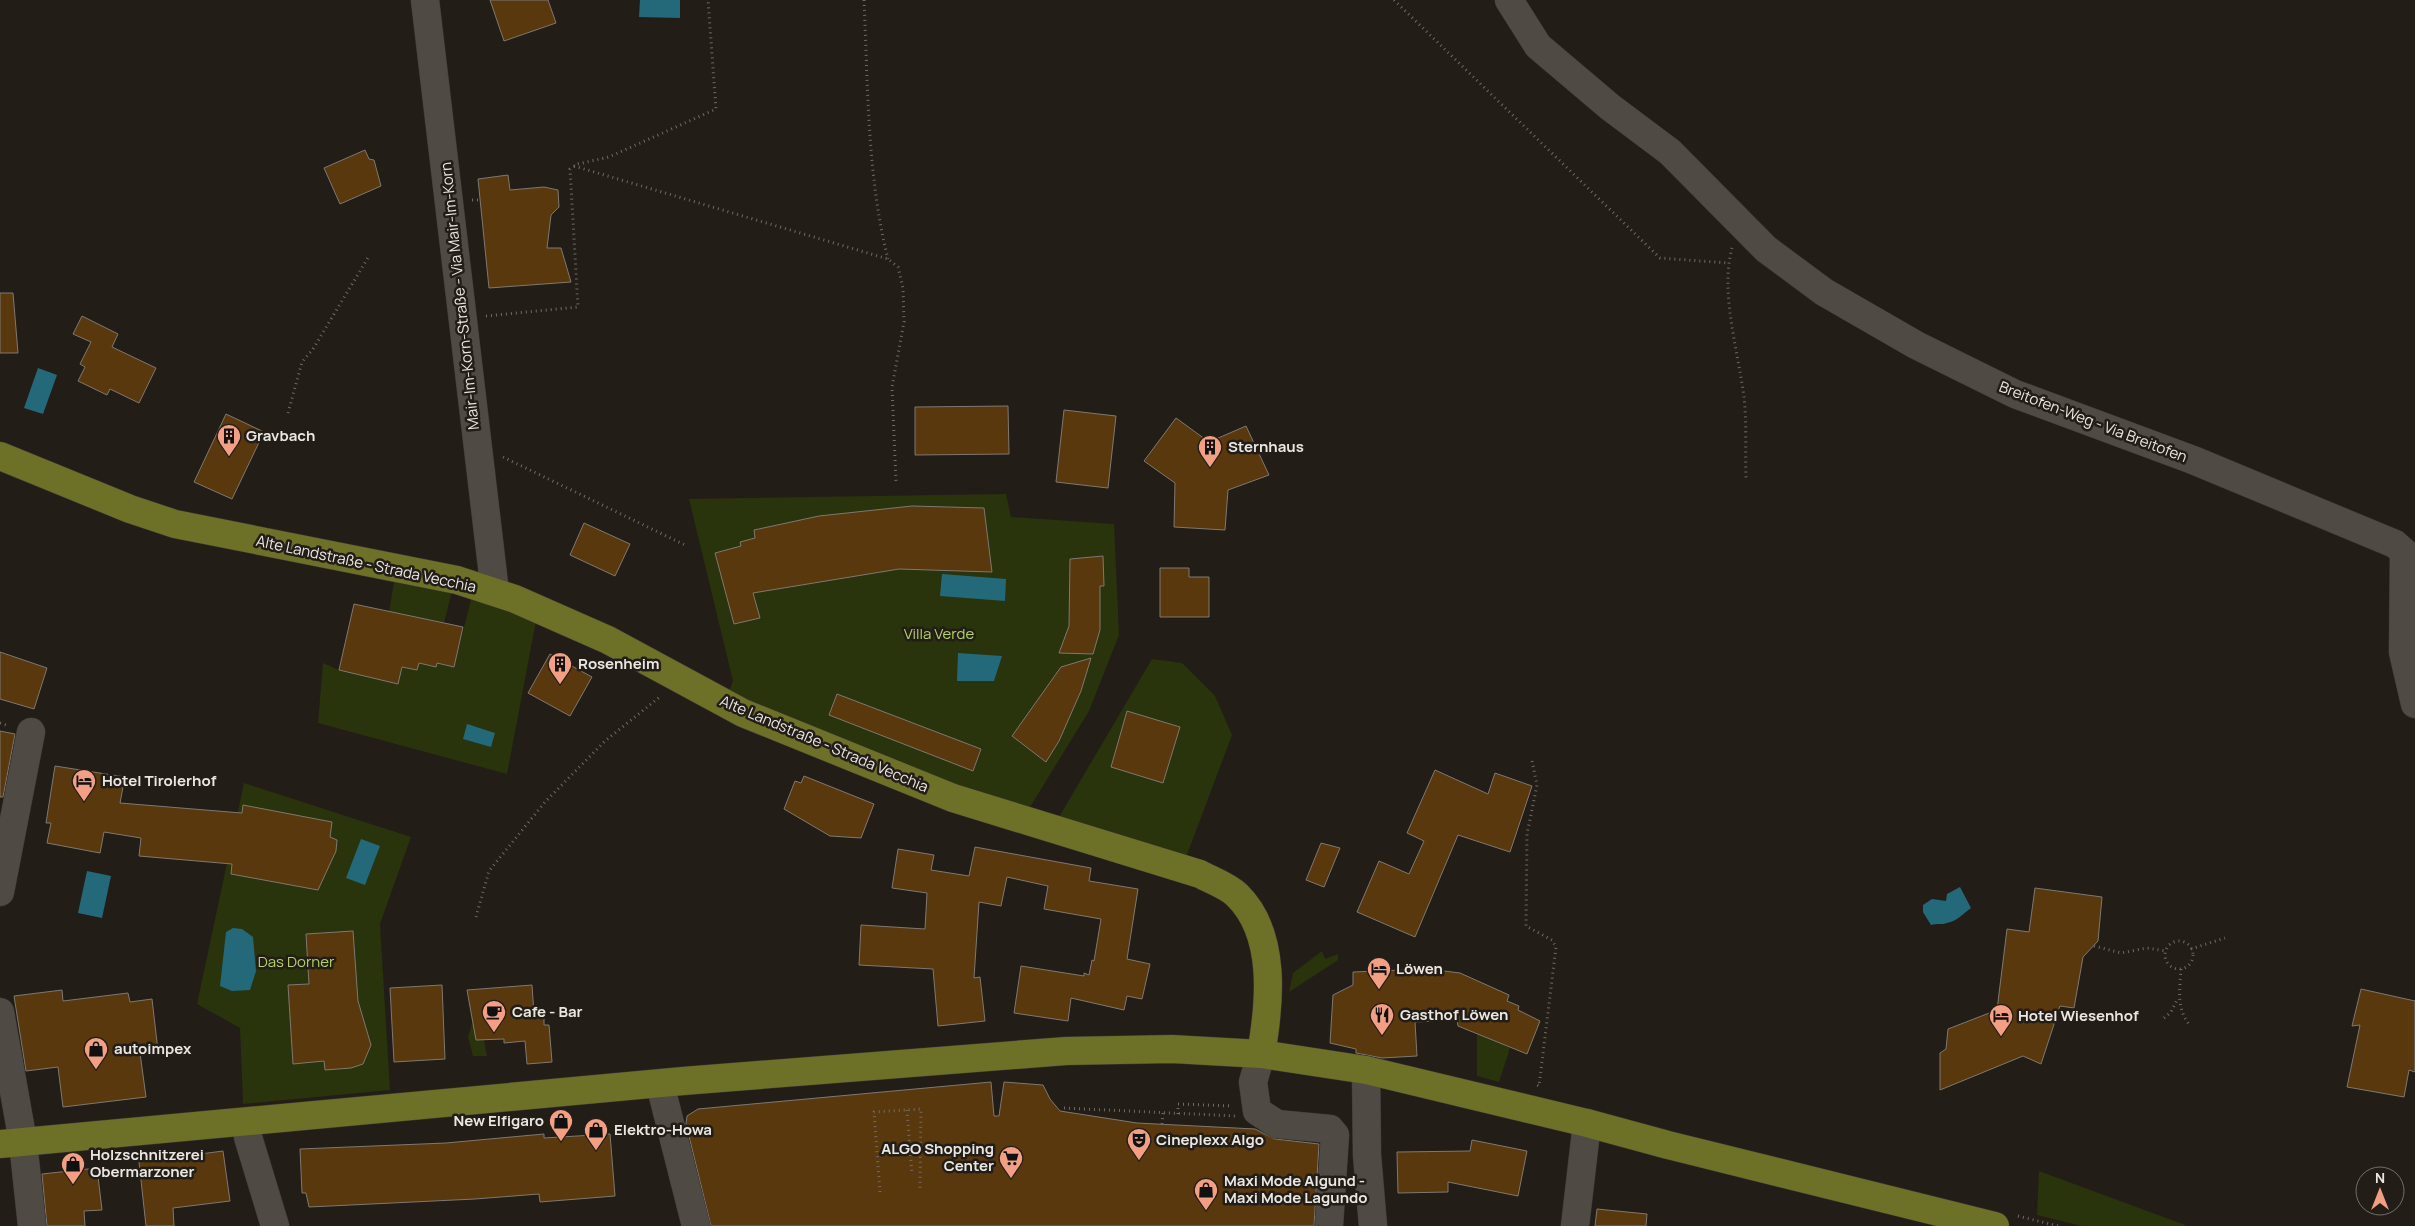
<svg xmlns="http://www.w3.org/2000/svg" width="2415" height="1226" font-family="Manrope,sans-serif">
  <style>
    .green { fill: #29330c }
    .water { fill: #24697a }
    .building { fill: #59380e; stroke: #7f7871 }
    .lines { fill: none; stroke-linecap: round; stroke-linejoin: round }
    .minor-casing { stroke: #3d3835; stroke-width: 29 }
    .major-casing { stroke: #3d3835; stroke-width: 29 }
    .path { stroke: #6f6a65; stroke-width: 3; stroke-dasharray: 1 4; stroke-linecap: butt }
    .minor { stroke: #504a44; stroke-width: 28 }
    .major { stroke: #6d7027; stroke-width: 28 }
    .labels { text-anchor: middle; stroke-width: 5; stroke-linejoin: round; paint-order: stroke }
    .street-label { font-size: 15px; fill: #eae7e3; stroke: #231d18 }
    .poi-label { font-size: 15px; font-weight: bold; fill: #eae7e3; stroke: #231d18; text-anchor: start }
    .park-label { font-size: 15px; fill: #b2d35d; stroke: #231d18 }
  </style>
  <rect width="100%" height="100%" fill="#231d18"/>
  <g class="green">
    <polygon points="1006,494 1011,517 1114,524 1119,635 1089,711 1027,812 727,696 733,681 689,499"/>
    <polygon points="400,579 452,591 444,623 389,612 394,582"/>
    <polygon points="472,596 536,621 507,774 318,723 323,663 339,670 398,683 402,667 417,670 419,663 436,667 437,663 454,667"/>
    <polygon points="1152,659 1182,663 1215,696 1232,735 1182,868 1052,829"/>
    <polygon points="244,783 411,837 380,924 390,1090 243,1104 240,1028 197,1004"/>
    <polygon points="1322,951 1325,959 1338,954 1338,960 1289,992 1293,973"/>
    <polygon points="473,1020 484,1040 487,1056 473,1056 468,1037"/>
    <polygon points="1477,1033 1510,1048 1499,1082 1477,1076"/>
    <polygon points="2039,1171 2188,1226 2081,1226 2037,1215"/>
  </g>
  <g class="water">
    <polygon points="640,0 680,0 680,18 639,17"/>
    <polygon points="38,368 57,375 43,414 24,408"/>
    <polygon points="942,574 1006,579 1005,601 940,596"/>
    <polygon points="958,653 1002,656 994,681 957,681"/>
    <polygon points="467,724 495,733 491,747 463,739"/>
    <polygon points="361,839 380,846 365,885 346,878"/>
    <polygon points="87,871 111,876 102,918 78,913"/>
    <path d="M1960 887 1971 908C1963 914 1957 921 1947 923 1942 925 1937 923 1931 925L1923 912V905L1932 899 1946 901 1947 894Z"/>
    <polygon points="233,928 242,929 253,937 256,971 250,990 232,991 220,986 226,932"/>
  </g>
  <g class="building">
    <polygon points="490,0 548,0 556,23 504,41"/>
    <polygon points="365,150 369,159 374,160 381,186 340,204 324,168"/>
    <polygon points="508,175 510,190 544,187 558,190 559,207 551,215 547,248 561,248 571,282 489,288 478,179"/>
    <polygon points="0,293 13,293 18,353 0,353"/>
    <polygon points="82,316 118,334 112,347 156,368 139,403 110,389 107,395 78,381 85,367 80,364 91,342 73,334"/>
    <polygon points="1008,406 1009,454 915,455 915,407"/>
    <polygon points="1064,410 1116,416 1108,488 1056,482"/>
    <polygon points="226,414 264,432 232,499 194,482"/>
    <polygon points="1176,418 1209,442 1246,426 1269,475 1228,490 1225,530 1174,527 1175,483 1144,461"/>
    <polygon points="912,506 984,508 992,572 899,569 753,593 760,618 734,624 715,553 741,546 740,542 755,538 754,530 819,516"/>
    <polygon points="584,523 630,544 615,576 570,555"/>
    <polygon points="1103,556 1104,586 1100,586 1100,630 1093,654 1059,653 1069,626 1070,559"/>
    <polygon points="1160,568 1189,568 1189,577 1209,577 1209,617 1160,617"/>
    <polygon points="354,604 463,627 454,667 437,663 436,667 419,663 417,670 402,667 398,684 339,670"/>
    <polygon points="0,652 47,668 34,709 0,699"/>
    <polygon points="550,654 592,677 570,716 528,693"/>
    <polygon points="1091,658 1081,691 1059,741 1046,762 1012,736 1061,667"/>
    <polygon points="837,694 981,749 973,771 829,715"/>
    <polygon points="1127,711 1180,727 1163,783 1111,767"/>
    <polygon points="0,731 15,734 3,797 0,797"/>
    <polygon points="55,766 125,777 120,803 242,813 243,805 332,822 330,837 337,840 336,851 318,890 231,874 232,864 139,856 141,838 104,832 100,853 47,843 51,823 46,823"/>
    <polygon points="1435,770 1488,794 1495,773 1532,786 1510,852 1458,835 1415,937 1357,912 1379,861 1409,874 1424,841 1407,833"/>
    <polygon points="804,776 874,804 861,838 830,836 784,809 795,781 801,783"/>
    <polygon points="1321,843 1340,848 1324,887 1306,880"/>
    <polygon points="975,847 1091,868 1089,881 1138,889 1127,959 1150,964 1142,999 1127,996 1124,1010 1071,998 1068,1021 1014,1013 1021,966 1084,976 1084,973 1089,975 1092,960 1094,961 1101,919 1044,909 1048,886 1007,877 1001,906 979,902 974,978 980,977 985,1021 938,1026 933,969 859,965 861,925 925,929 927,893 892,888 898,849 934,855 931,870 969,876"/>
    <polygon points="2035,888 2102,897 2098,941 2083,957 2074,1008 2060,1006 2041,1064 2023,1056 1940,1090 1940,1053 1946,1049 1948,1029 1997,1010 2007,929 2029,932"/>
    <polygon points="353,931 358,1001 371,1045 363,1064 351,1068 325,1070 324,1061 293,1064 288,985 309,984 306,934"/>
    <polygon points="1428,969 1460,973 1509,995 1507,1001 1519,1006 1518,1010 1540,1021 1527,1054 1458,1026 1457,1020 1415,1022 1417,1056 1382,1058 1356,1053 1356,1049 1330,1043 1333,995 1353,985 1353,972"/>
    <polygon points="442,985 445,1059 394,1062 390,988"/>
    <polygon points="532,985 534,1014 544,1013 544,1025 549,1025 552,1062 527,1064 525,1041 504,1043 504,1039 476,1040 467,990"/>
    <polygon points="2361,989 2415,1001 2415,1072 2409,1070 2404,1097 2347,1087 2360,1025 2352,1026"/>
    <polygon points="62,990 63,1001 128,993 130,1002 152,999 158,1051 140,1053 146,1097 63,1107 58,1067 26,1071 14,996"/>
    <polygon points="991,1082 994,1116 999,1116 1004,1082 1043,1085 1050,1099 1060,1111 1137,1123 1255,1129 1275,1139 1319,1144 1314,1226 711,1226 686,1124 687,1116 698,1109"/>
    <polygon points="544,1134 544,1138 610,1134 615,1196 540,1202 539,1194 475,1199 309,1207 306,1193 302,1193 300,1149 446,1143"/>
    <polygon points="1472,1140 1527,1151 1518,1196 1448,1182 1448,1192 1398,1193 1397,1152 1470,1151"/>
    <polygon points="223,1151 230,1201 173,1208 174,1226 146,1226 139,1162"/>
    <polygon points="97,1168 102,1210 84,1211 85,1226 47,1226 42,1174"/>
    <polygon points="1597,1209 1647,1214 1646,1226 1595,1226"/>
  </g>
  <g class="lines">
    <g class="minor-casing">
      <g id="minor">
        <polyline points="425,0 495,592"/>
        <polyline points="1509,0 1538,46 1610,107 1670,152 1766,249 1824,292 1916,345 2015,394 2193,460 2395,544 2404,552 2403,652 2415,704"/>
        <polyline points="0,892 31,732"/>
        <polyline points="0,1012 23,1142 32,1226"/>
        <polyline points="1261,1054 1253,1082 1257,1111 1277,1124 1330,1129 1335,1135 1329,1226"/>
        <polyline points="1366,1070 1367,1155 1373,1226"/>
        <polyline points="660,1084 696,1226"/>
        <polyline points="246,1122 248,1137 275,1226"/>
        <polyline points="1575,1226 1587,1123"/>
      </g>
    </g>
    <g class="major-casing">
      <g id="major">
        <path d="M0 456 130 509 175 524 457 580 515 599 608 640 743 713 953 798 1200 874C1211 880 1228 886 1237 895 1277 934 1270 1003 1261 1054"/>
        <polyline points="0,1144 683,1081 1066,1051 1172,1049 1261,1054 1366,1070 1587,1123 1668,1145 1995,1226"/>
      </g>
    </g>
    <g class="path">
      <path d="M864 0C868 86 867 176 888 259"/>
      <polyline points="1394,0 1660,258 1728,263"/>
      <polyline points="574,166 888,259 898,267 903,288 904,322 892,387 896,482"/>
      <polyline points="472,200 480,200"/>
      <path d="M1732 248C1720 292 1738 351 1744 397 1747 423 1745 451 1746 478"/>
      <polyline points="486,316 578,307 570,169 578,164 609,157 716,109 708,0"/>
      <polyline points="288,413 302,362 313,349 369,256"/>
      <polyline points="503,457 687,546"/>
      <polyline points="0,723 9,726"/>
      <polyline points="1532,761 1537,785 1527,834 1526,926 1552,940 1556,947 1539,1086 1537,1085"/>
      <polyline points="476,917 489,871 545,802 605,741 661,696"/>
      <circle cx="2179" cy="955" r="14"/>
      <polyline points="2094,946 2121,953 2147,948 2166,951"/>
      <polyline points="2191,949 2225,938"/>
      <path d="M2181 969C2180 988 2176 1008 2189 1024"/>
      <polyline points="2164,1018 2171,1012 2178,998"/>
      <polyline points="1064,1108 1235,1116"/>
      <polyline points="907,1110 912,1175"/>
      <polyline points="1178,1114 1178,1104 1233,1106"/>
      <polyline points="1162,1124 1163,1113"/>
      <polyline points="880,1192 874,1112 921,1109 920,1188"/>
      <polyline points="2018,1216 2058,1226"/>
    </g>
    <use href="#minor" class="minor"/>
    <use href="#major" class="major"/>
  </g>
  <defs>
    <g id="building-pin" transform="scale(1.25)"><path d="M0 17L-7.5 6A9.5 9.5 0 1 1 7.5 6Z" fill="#f39f84" stroke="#231d18"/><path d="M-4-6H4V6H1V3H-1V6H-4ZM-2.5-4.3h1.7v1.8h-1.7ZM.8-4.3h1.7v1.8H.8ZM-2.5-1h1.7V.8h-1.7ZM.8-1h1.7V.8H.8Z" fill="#111"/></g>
    <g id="hotel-pin" transform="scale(1.25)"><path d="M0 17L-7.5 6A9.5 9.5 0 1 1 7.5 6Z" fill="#f39f84" stroke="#231d18"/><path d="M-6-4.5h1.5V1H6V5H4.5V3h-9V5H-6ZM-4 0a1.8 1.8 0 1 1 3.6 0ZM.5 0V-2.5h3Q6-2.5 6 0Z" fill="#111"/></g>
    <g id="cafe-pin" transform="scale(1.25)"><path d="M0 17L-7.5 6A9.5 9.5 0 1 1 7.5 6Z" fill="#f39f84" stroke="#231d18"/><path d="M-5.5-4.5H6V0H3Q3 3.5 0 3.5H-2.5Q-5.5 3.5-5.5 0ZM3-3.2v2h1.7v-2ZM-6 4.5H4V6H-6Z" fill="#111"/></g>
    <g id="restaurant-pin" transform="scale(1.25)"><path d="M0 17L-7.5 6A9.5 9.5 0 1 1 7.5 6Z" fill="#f39f84" stroke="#231d18"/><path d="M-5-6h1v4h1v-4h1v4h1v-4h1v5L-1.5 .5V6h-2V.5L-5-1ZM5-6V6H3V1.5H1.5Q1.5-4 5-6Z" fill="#111"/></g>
    <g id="shop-pin" transform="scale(1.25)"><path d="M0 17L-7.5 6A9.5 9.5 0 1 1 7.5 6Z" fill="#f39f84" stroke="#231d18"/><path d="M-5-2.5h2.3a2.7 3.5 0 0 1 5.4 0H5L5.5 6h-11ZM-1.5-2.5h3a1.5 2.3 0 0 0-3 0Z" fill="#111"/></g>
    <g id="theatre-pin" transform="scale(1.25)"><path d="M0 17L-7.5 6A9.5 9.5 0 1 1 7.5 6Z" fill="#f39f84" stroke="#231d18"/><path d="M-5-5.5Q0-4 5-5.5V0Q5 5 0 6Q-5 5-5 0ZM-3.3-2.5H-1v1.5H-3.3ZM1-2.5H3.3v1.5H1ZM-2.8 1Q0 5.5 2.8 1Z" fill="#111"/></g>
    <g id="supermarket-pin" transform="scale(1.25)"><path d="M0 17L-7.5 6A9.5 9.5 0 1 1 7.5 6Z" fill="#f39f84" stroke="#231d18"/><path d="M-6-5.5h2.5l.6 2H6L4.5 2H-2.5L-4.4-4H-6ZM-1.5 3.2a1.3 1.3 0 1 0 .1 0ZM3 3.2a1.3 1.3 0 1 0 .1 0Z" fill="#111"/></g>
  </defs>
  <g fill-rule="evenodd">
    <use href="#building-pin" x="229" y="436"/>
    <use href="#building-pin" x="1210" y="447"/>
    <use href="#building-pin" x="560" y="664"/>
    <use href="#hotel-pin" x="84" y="781"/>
    <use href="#hotel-pin" x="1379" y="969"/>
    <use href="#cafe-pin" x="494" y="1012"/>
    <use href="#restaurant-pin" x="1382" y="1015"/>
    <use href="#hotel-pin" x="2001" y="1016"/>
    <use href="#shop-pin" x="96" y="1049"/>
    <use href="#shop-pin" x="561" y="1121"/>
    <use href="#shop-pin" x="596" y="1130"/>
    <use href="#theatre-pin" x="1139" y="1140"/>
    <use href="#supermarket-pin" x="1011" y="1158"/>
    <use href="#shop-pin" x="73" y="1164"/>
    <use href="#shop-pin" x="1206" y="1190"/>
  </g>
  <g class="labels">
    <g class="street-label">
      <text transform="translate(460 296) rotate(-96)" y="5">Mair-Im-Korn-Straße - Via Mair-Im-Korn</text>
      <text transform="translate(2093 422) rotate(21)" y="5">Breitofen-Weg - Via Breitofen</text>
      <text transform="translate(366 564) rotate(12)" y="5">Alte Landstraße - Strada Vecchia</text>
      <text transform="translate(824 744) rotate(23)" y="5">Alte Landstraße - Strada Vecchia</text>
    </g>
    <g class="poi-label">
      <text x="246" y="441">Gravbach</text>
      <text x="1228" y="452">Sternhaus</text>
      <text x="578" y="669">Rosenheim</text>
      <text x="102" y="786">Hotel Tirolerhof</text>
      <text x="1396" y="974">Löwen</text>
      <text x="512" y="1017">Cafe - Bar</text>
      <text x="1400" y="1020">Gasthof Löwen</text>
      <text x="2018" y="1021">Hotel Wiesenhof</text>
      <text x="114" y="1054">autoimpex</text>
      <text x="544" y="1126" text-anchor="end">New Elfigaro</text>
      <text x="614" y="1135">Elektro-Howa</text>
      <text x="1156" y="1145">Cineplexx Algo</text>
      <text x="994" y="1154" text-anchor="end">ALGO Shopping<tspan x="994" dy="17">Center</tspan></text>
      <text x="90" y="1160">Holzschnitzerei<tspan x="90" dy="17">Obermarzoner</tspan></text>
      <text x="1224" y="1186">Maxi Mode Algund -<tspan x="1224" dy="17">Maxi Mode Lagundo</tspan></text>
    </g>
    <g class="park-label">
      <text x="939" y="639">Villa Verde</text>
      <text x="296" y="967">Das Dorner</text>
    </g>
  </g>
  <g transform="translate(2380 1191)"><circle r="24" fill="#231d18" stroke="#736e69"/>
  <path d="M0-4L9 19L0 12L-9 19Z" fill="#f39f84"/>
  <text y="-8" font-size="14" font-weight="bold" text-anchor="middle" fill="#eae7e3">N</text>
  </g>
</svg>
